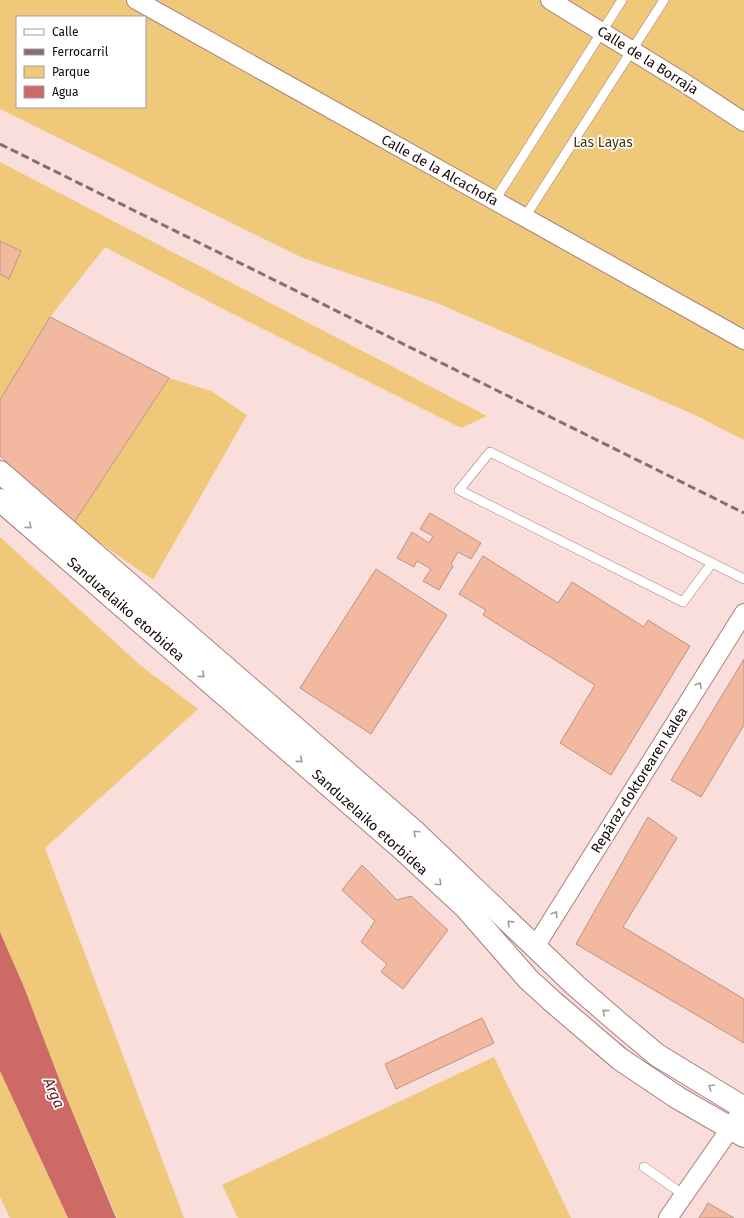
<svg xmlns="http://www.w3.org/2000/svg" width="744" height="1218" font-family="'Fira Sans',sans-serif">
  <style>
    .green { fill: #efc879; fill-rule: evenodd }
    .water { fill: #cd6a65 }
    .building { fill: #f3b9a0; stroke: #bb9484 }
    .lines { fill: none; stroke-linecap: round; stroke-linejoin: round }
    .service-casing { stroke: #a97f7c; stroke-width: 10 }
    .minor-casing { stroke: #a97f7c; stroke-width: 20 }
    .secondary-casing { stroke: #a97f7c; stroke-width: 24 }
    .service { stroke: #fff; stroke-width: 9 }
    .minor { stroke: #fff; stroke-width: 18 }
    .secondary { stroke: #fff; stroke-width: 22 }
    .rail { stroke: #856f6e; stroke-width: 3; stroke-dasharray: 8 4; stroke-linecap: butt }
    .oneway { stroke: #a39d9c }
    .labels { text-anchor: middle; stroke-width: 3.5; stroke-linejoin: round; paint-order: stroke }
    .street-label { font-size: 14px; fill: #180908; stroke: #fff }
    .park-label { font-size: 14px; fill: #48360b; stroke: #fff }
    .water-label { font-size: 15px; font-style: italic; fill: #6d1116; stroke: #fff }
  </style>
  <rect width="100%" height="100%" fill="#fadedb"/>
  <g class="green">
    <path d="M0 0H744V440L695 415 437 303 303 258 0 109ZM17 17H145V107H17Z"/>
    <polygon points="0,162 487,416 461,428 225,310 105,247 50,317 0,400"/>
    <polygon points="169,378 211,391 247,415 153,580 73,524"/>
    <polygon points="0,537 140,665 198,709 45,848 184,1218 117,1218 63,1089 24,987 0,932"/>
    <polygon points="494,1057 571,1218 238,1218 222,1185"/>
    <polygon points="0,1071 68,1218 10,1218 0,1197"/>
  </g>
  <polygon class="water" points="0,932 24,987 63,1089 116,1218 68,1218 0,1071"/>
  <g class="building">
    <polygon points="0,241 21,251 9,279 0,274"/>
    <polygon points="50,317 169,378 73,524 0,456 0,400"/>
    <polygon points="430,513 481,543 471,559 458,552 451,564 453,566 439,590 423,581 431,569 417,561 414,567 397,558 412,532 429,543 433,536 420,529"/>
    <polygon points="483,556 558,603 572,582 644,627 648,620 690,646 611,775 560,743 595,685 483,615 486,610 459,594"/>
    <polygon points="376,569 447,615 371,734 300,688"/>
    <polygon points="744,659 744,725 701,797 671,780"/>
    <polygon points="648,817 677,838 623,927 744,999 744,1043 576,944"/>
    <polygon points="362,865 397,900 411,896 448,930 403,989 381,972 387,964 361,942 375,921 342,890"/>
    <polygon points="482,1018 494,1043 396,1089 385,1064"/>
    <polygon points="708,1203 734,1218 699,1218"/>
  </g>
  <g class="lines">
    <g class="service-casing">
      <g id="service">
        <polyline points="495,200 622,0"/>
        <polyline points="525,217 664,0"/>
        <polygon points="490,452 712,563 683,602 459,490"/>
        <polyline points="712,563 744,579"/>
        <polyline points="644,1167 684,1195"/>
      </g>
    </g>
    <g class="minor-casing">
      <g id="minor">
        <polyline points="136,0 744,340"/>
        <polyline points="550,0 683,82 744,122"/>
        <polyline points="535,947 744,613"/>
        <polyline points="668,1218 730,1129 743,1107"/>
      </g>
    </g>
    <g class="secondary-casing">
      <g id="secondary">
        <polyline points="0,472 413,830 575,985 620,1024 657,1055 744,1108"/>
        <polyline points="0,500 401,848 466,908 528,979 552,1001 620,1059 678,1098 744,1136"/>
      </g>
    </g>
    <use href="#service" class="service"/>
    <use href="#minor" class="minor"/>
    <use href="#secondary" class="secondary"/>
    <polyline class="rail" points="0,144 744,513"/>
  </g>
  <defs><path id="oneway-chevron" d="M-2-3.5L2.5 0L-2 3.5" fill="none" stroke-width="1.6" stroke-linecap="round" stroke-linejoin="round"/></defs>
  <g class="oneway">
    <use href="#oneway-chevron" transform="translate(29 526) rotate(41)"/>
    <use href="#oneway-chevron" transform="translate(202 675) rotate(41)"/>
    <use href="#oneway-chevron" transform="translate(699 685) rotate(-58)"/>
    <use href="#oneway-chevron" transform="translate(300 760) rotate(41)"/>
    <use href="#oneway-chevron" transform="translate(416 833) rotate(-137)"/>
    <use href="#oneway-chevron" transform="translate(439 883) rotate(43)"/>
    <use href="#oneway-chevron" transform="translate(555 914) rotate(-58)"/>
    <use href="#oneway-chevron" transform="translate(510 923) rotate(-136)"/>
    <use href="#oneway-chevron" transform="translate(605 1012) rotate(-139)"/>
    <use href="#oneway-chevron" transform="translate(711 1087) rotate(-149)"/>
  </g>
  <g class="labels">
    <g class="street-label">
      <text transform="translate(648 60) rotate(32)" y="5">Calle de la Borraja</text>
      <text transform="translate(440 170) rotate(29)" y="5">Calle de la Alcachofa</text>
      <text transform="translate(126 609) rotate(41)" y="5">Sanduzelaiko etorbidea</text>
      <text transform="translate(639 780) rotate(-58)" y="5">Repáraz doktorearen kalea</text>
      <text transform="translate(370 822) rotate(42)" y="5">Sanduzelaiko etorbidea</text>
    </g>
    <g class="park-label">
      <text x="603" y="147">Las Layas</text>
    </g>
    <g class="water-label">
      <text transform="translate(54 1093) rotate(66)" y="5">Arga</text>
    </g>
  </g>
  <rect x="16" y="16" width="130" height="92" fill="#ffffff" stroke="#a39d9c"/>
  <rect x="24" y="29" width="20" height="6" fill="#ffffff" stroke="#a39d9c"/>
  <text x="52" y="36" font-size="12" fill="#180908">Calle</text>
  <rect x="24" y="49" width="20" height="6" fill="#856f6e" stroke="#a39d9c"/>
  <text x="52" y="56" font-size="12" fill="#180908">Ferrocarril</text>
  <rect x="24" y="66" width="20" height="12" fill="#efc879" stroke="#a39d9c"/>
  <text x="52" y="76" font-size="12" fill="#180908">Parque</text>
  <rect x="24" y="86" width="20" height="12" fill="#cd6a65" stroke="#a39d9c"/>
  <text x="52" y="96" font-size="12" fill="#180908">Agua</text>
</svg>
